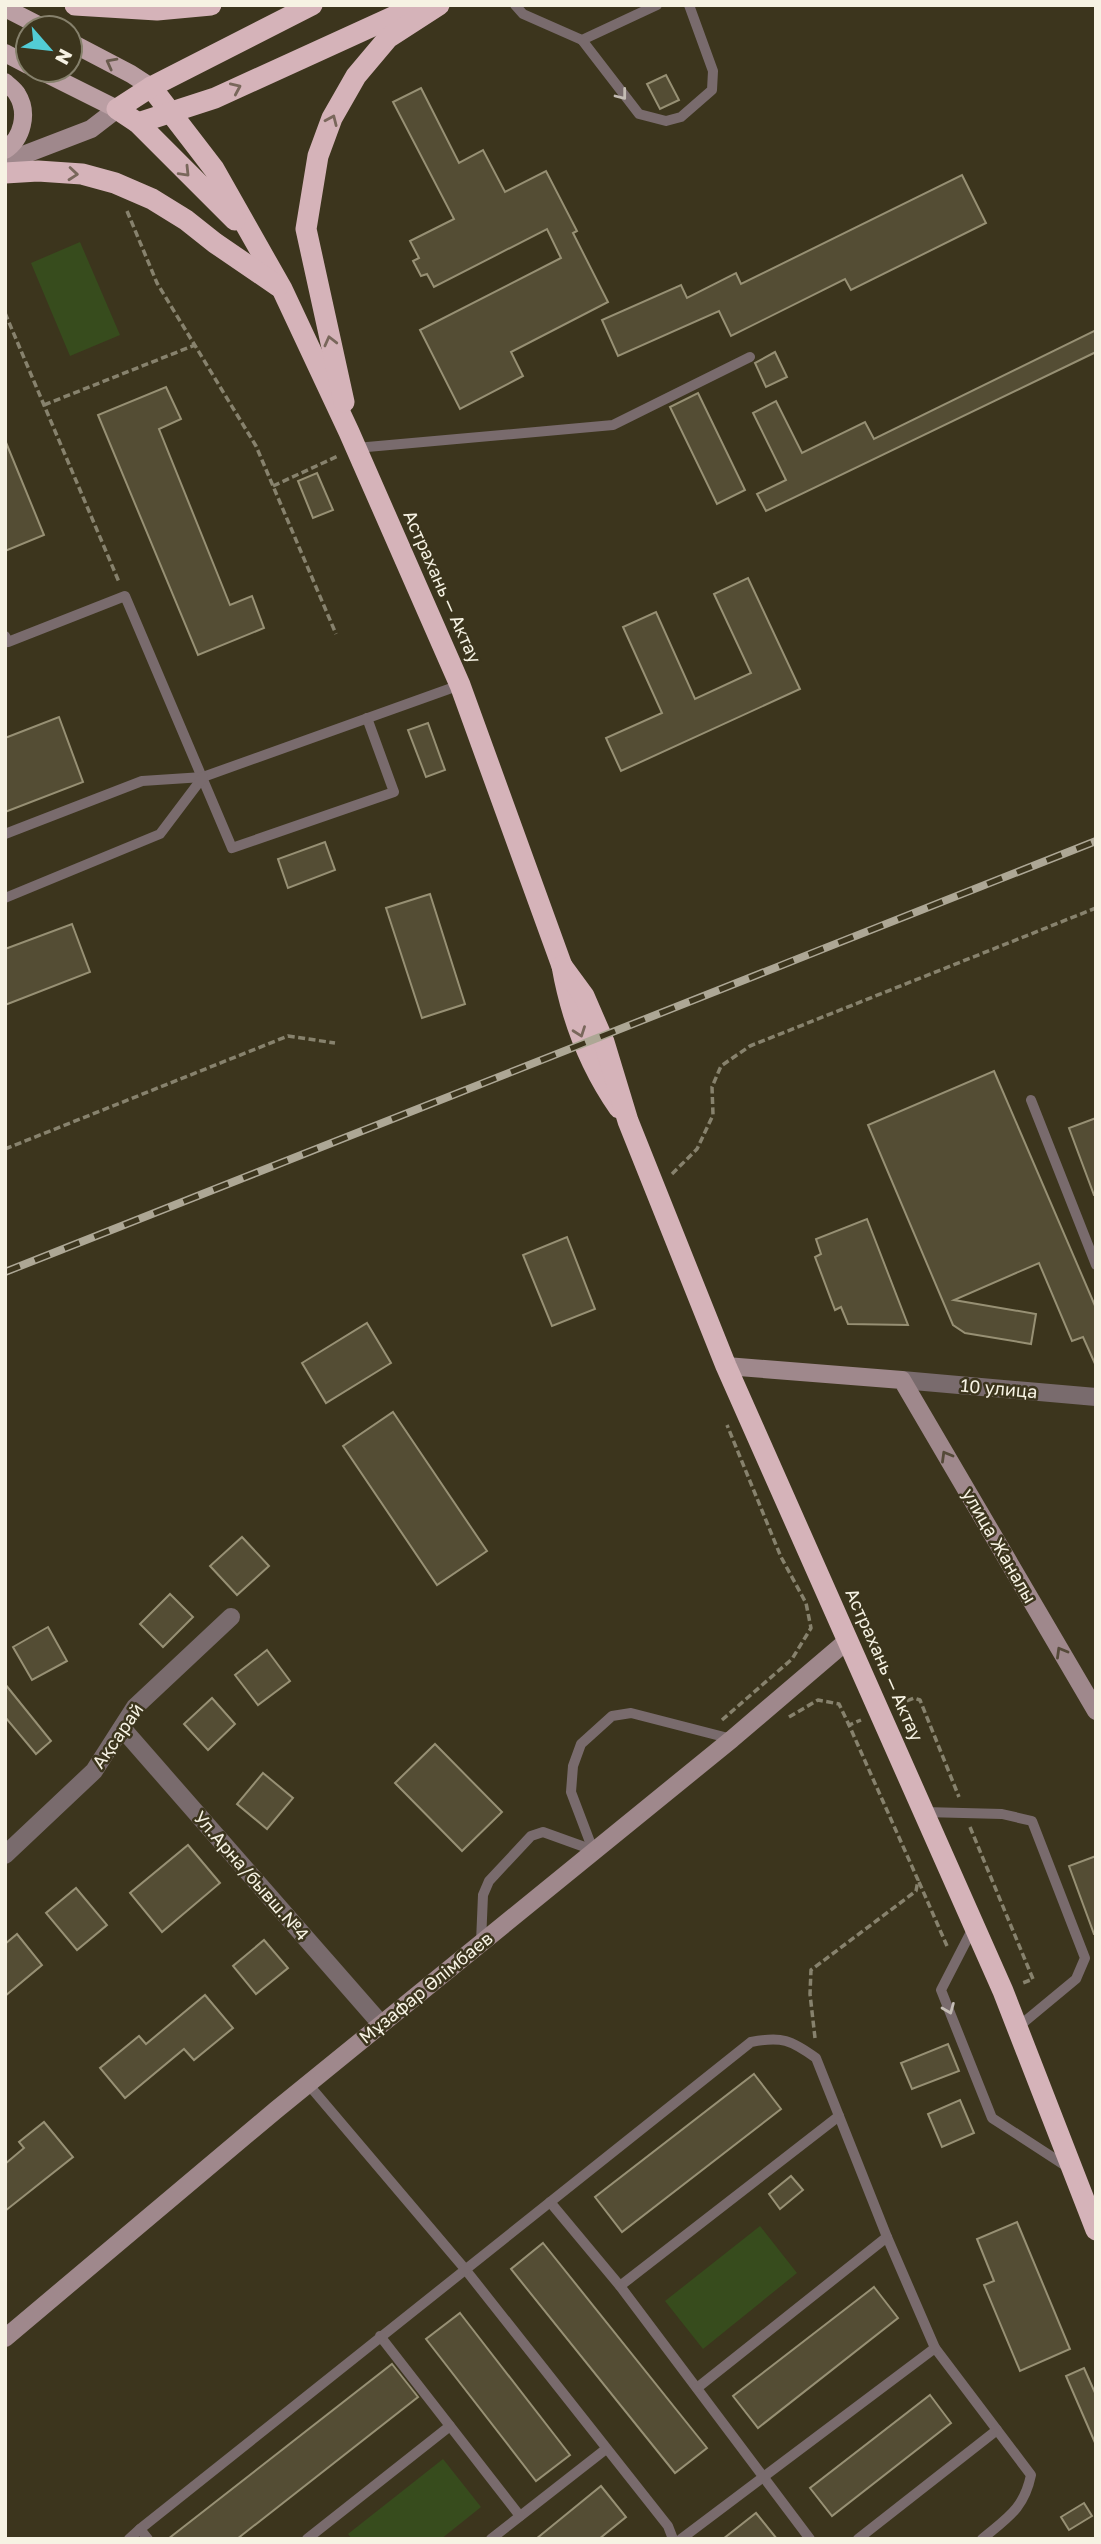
<svg xmlns="http://www.w3.org/2000/svg" width="1101" height="2544" font-family="'Golos Text',sans-serif">
  <style>
    .green { fill: #374c1d }
    .building { fill: #544d34; stroke: #979074; stroke-width: 2 }
    .lines { fill: none; stroke-linecap: round; stroke-linejoin: round }
    .path { stroke: #87826d; stroke-width: 3.5; stroke-dasharray: 7 3.5; stroke-linecap: butt }
    .lane { stroke: #796b6d; stroke-width: 10 }
    .street { stroke: #796b6d; stroke-width: 18 }
    .secondary { stroke: #9f888c; stroke-width: 18 }
    .primary { stroke: #bb9fa4; stroke-width: 18 }
    .highway { stroke: #d5b3b9; stroke-width: 21 }
    .rail-casing { stroke: #ada795; stroke-width: 8 }
    .rail { stroke: #3c351d; stroke-width: 5; stroke-dasharray: 16; stroke-linecap: butt }
    .oneway { stroke: #685a4c }
    .oneway2 { stroke: #79675b }
    .oneway3 { stroke: #c4bcb4 }
    .oneway4 { stroke: #554a39 }
    .labels { text-anchor: middle; stroke-width: 5; stroke-linejoin: round; paint-order: stroke }
    .street-label { font-size: 18px; fill: #f6f2e3; stroke: #3c351d }
  </style>
  <rect width="100%" height="100%" fill="#3c351d"/>
  <g class="green">
    <polygon points="80,242 120,335 70,356 31,263"/>
    <polygon points="760,2226 797,2273 703,2349 665,2301"/>
    <polygon points="443,2459 481,2507 441,2539 352,2539 348,2534"/>
  </g>
  <g class="building">
    <polygon points="666,75 679,100 660,109 647,84"/>
    <polygon points="421,88 459,163 483,150 505,192 546,171 577,231 573,233 608,302 511,352 523,376 460,409 420,330 561,258 547,229 434,287 427,274 421,276 413,261 419,258 410,241 454,219 393,102"/>
    <polygon points="962,175 986,223 851,290 845,279 731,336 719,311 618,356 602,320 681,285 687,298 736,273 741,284"/>
    <polygon points="1096,330 1096,352 766,511 757,494 786,480 753,413 776,401 802,453 865,422 874,439"/>
    <polygon points="775,352 787,377 766,387 755,363"/>
    <polygon points="166,387 181,419 159,429 230,605 252,596 264,628 198,655 98,415"/>
    <polygon points="698,393 745,490 717,504 670,407"/>
    <polygon points="5,440 44,535 5,551"/>
    <polygon points="317,473 333,510 313,518 298,481"/>
    <polygon points="748,578 800,689 621,771 606,738 662,713 623,627 656,612 695,699 751,673 714,594"/>
    <polygon points="59,717 83,782 5,812 5,738"/>
    <polygon points="428,723 445,770 426,777 408,730"/>
    <polygon points="325,842 335,870 288,888 278,859"/>
    <polygon points="430,894 465,1004 422,1018 386,908"/>
    <polygon points="72,924 90,972 5,1005 5,949"/>
    <polygon points="994,1071 1096,1308 1096,1366 1083,1337 1072,1341 1039,1263 954,1300 1036,1314 1031,1344 965,1333 953,1325 868,1125"/>
    <polygon points="1096,1118 1096,1195 1094,1195 1069,1128"/>
    <polygon points="867,1219 908,1325 848,1324 841,1307 835,1310 815,1257 821,1254 816,1239"/>
    <polygon points="567,1237 595,1309 552,1326 523,1255"/>
    <polygon points="367,1323 391,1363 326,1403 302,1363"/>
    <polygon points="393,1412 487,1551 437,1585 343,1446"/>
    <polygon points="242,1537 269,1566 237,1595 210,1566"/>
    <polygon points="170,1594 193,1617 163,1647 140,1624"/>
    <polygon points="48,1627 67,1661 32,1680 13,1647"/>
    <polygon points="267,1650 290,1681 258,1705 235,1675"/>
    <polygon points="5,1684 51,1741 36,1754 5,1717"/>
    <polygon points="212,1698 235,1724 208,1750 184,1724"/>
    <polygon points="435,1744 502,1812 462,1851 395,1783"/>
    <polygon points="263,1773 293,1798 267,1829 237,1804"/>
    <polygon points="188,1845 220,1883 162,1932 130,1893"/>
    <polygon points="1096,1856 1096,1934 1094,1934 1069,1866"/>
    <polygon points="76,1888 107,1925 77,1950 46,1913"/>
    <polygon points="17,1934 42,1965 5,1996 5,1944"/>
    <polygon points="264,1940 288,1968 256,1994 233,1966"/>
    <polygon points="205,1995 233,2028 194,2060 184,2049 125,2098 100,2068 139,2036 146,2044"/>
    <polygon points="948,2044 959,2071 912,2089 901,2063"/>
    <polygon points="754,2074 781,2109 622,2232 595,2197"/>
    <polygon points="960,2100 974,2133 942,2147 928,2114"/>
    <polygon points="44,2122 73,2157 5,2211 5,2164 24,2148 19,2142"/>
    <polygon points="791,2176 803,2190 780,2209 769,2194"/>
    <polygon points="1017,2222 1070,2349 1020,2371 984,2285 994,2281 977,2239"/>
    <polygon points="543,2243 707,2448 675,2473 511,2269"/>
    <polygon points="874,2287 898,2318 758,2428 733,2396"/>
    <polygon points="460,2313 570,2455 536,2481 426,2339"/>
    <polygon points="392,2364 418,2397 237,2539 168,2539"/>
    <polygon points="1084,2368 1096,2395 1096,2445 1066,2376"/>
    <polygon points="930,2395 951,2423 832,2516 810,2488"/>
    <polygon points="601,2486 626,2517 599,2539 536,2539"/>
    <polygon points="1084,2503 1092,2516 1069,2530 1061,2517"/>
    <polygon points="756,2513 777,2539 723,2539"/>
  </g>
  <g class="lines">
    <g class="path">
      <polyline points="127,211 157,283 256,446 336,634"/>
      <polyline points="5,313 119,582"/>
      <polyline points="44,405 195,345"/>
      <polyline points="273,486 338,456"/>
      <polyline points="5,1149 288,1036 335,1043"/>
      <polyline points="672,1174 697,1149 713,1115 712,1087 721,1066 750,1046 1096,908"/>
      <polyline points="897,1705 914,1698 920,1700 959,1797"/>
      <polyline points="789,1717 818,1700 839,1704 849,1725"/>
      <polyline points="722,1720 792,1659 811,1628 806,1603 781,1557 727,1425"/>
      <polyline points="970,1827 1033,1979 1020,1984"/>
      <polyline points="919,1882 947,1946"/>
      <polyline points="815,2038 810,1994 811,1970 916,1891 918,1880 849,1725 861,1720"/>
    </g>
    <g class="lane">
      <polyline points="515,5 523,14 582,40 657,5"/>
      <polyline points="582,40 639,114 666,121 681,117 712,90 713,71 689,5"/>
      <polyline points="356,448 613,425 750,357"/>
      <polyline points="5,636 8,642 125,596 232,848 394,792 367,718"/>
      <polyline points="5,834 142,781 203,777 460,685"/>
      <polyline points="5,898 160,834 203,777"/>
      <polyline points="1031,1100 1096,1265"/>
      <polyline points="924,1812 1002,1814 1032,1821 1085,1958 1076,1979 1017,2028"/>
      <polyline points="593,1850 571,1792 573,1766 581,1744 612,1716 631,1713 732,1739"/>
      <polyline points="974,1926 941,1990 992,2118 1069,2168"/>
      <polyline points="481,1942 483,1895 489,1881 531,1836 543,1832 593,1850"/>
      <polyline points="308,2084 465,2269 668,2526 673,2539"/>
      <polyline points="550,2202 620,2286 810,2539"/>
      <polyline points="620,2286 839,2116"/>
      <polyline points="380,2336 520,2516"/>
      <path d="M935 2348 1031 2475C1024 2509 1007 2518 982 2539"/>
      <polyline points="697,2388 887,2237"/>
      <path d="M140 2529 751 2042C782 2036 791 2040 816 2058L887 2237 935 2348 681 2539"/>
      <polyline points="129,2539 140,2529 148,2539"/>
      <polyline points="307,2539 450,2426"/>
      <polyline points="491,2539 606,2449"/>
      <polyline points="858,2539 997,2430"/>
    </g>
    <g class="street">
      <polyline points="902,1380 1096,1397"/>
      <polyline points="122,1728 381,2024"/>
      <polyline points="5,1855 94,1771 135,1707 231,1617"/>
    </g>
    <g class="secondary">
      <polyline points="5,162 91,129 117,109"/>
      <polyline points="726,1366 902,1380 1096,1711"/>
      <polyline points="5,2338 276,2110 732,1739 848,1640"/>
    </g>
    <g class="primary">
      <polyline points="5,8 44,28"/>
      <polyline points="70,42 131,74 151,87"/>
      <polyline points="5,53 28,65"/>
      <polyline points="39,70 117,109"/>
      <path d="M5 82C9 86 15 90 17 94 29 113 22 139 5 150"/>
    </g>
    <g class="highway">
      <polyline points="75,5 157,10 211,5"/>
      <path d="M151 87 214 169 282 289 349 432 460 685 562 966C571 1017 589 1065 619 1108"/>
      <polyline points="138,123 215,98 419,5"/>
      <polyline points="5,173 38,171 82,174 115,183 152,199 186,220 215,243 278,286"/>
      <polyline points="235,220 138,123 117,109 151,87 312,5"/>
      <polyline points="344,402 306,229 318,156 332,118 356,76 388,38 439,5"/>
      <polyline points="562,966 584,996 604,1042 628,1121 726,1366 1003,1991 1096,2230"/>
    </g>
    <g class="rail-casing">
      <polyline id="rail" points="5,1272 1096,841"/>
    </g>
    <use href="#rail" class="rail"/>
  </g>
  <defs><path id="oneway-chevron" d="M-2-3.5L2.5 0L-2 3.5" fill="none" stroke-width="1.6" stroke-linecap="round" stroke-linejoin="round" transform="scale(1.75)"/></defs>
  <use class="oneway" href="#oneway-chevron" transform="translate(111 63) rotate(-152)"/>
  <g class="oneway2">
    <use href="#oneway-chevron" transform="translate(236 88) rotate(-24)"/>
    <use href="#oneway-chevron" transform="translate(332 120) rotate(-66)"/>
    <use href="#oneway-chevron" transform="translate(185 172) rotate(46)"/>
    <use href="#oneway-chevron" transform="translate(73 174) rotate(5)"/>
    <use href="#oneway-chevron" transform="translate(330 341) rotate(-104)"/>
    <use href="#oneway-chevron" transform="translate(580 1032) rotate(70)"/>
  </g>
  <g class="oneway3">
    <use href="#oneway-chevron" transform="translate(622 95) rotate(52)"/>
    <use href="#oneway-chevron" transform="translate(949 2009) rotate(68)"/>
  </g>
  <g class="oneway4">
    <use href="#oneway-chevron" transform="translate(946 1456) rotate(-120)"/>
    <use href="#oneway-chevron" transform="translate(1061 1652) rotate(-120)"/>
  </g>
  <g class="labels">
    <g class="street-label">
      <text transform="translate(442 587) rotate(66)" y="6">Астрахань — Актау</text>
      <text transform="translate(999 1389) rotate(5)" y="6">10 улица</text>
      <text transform="translate(999 1546) rotate(60)" y="6">улица Жаналы</text>
      <text transform="translate(884 1665) rotate(66)" y="6">Астрахань — Актау</text>
      <text transform="translate(118 1736) rotate(-55)" y="6">Ақсарай</text>
      <text transform="translate(251 1876) rotate(49)" y="6">Ул.Арна/бывш.№4</text>
      <text transform="translate(426 1988) rotate(-39)" y="6">Мұзафар Әлімбаев</text>
    </g>
  </g>
  <rect width="1101" height="2544" fill="none" stroke="#f6f2e3" stroke-width="14"/>
  <g transform="translate(49 49) rotate(118)"><circle r="33" fill="#3c351d" stroke="#86816c" stroke-width="2"/>
  <path d="M0-5L12 26L0 18L-12 26Z" fill="#52ccd6"/>
  <text y="-10" font-size="19" font-weight="bold" text-anchor="middle" fill="#f6f2e3">N</text>
  </g>
</svg>
